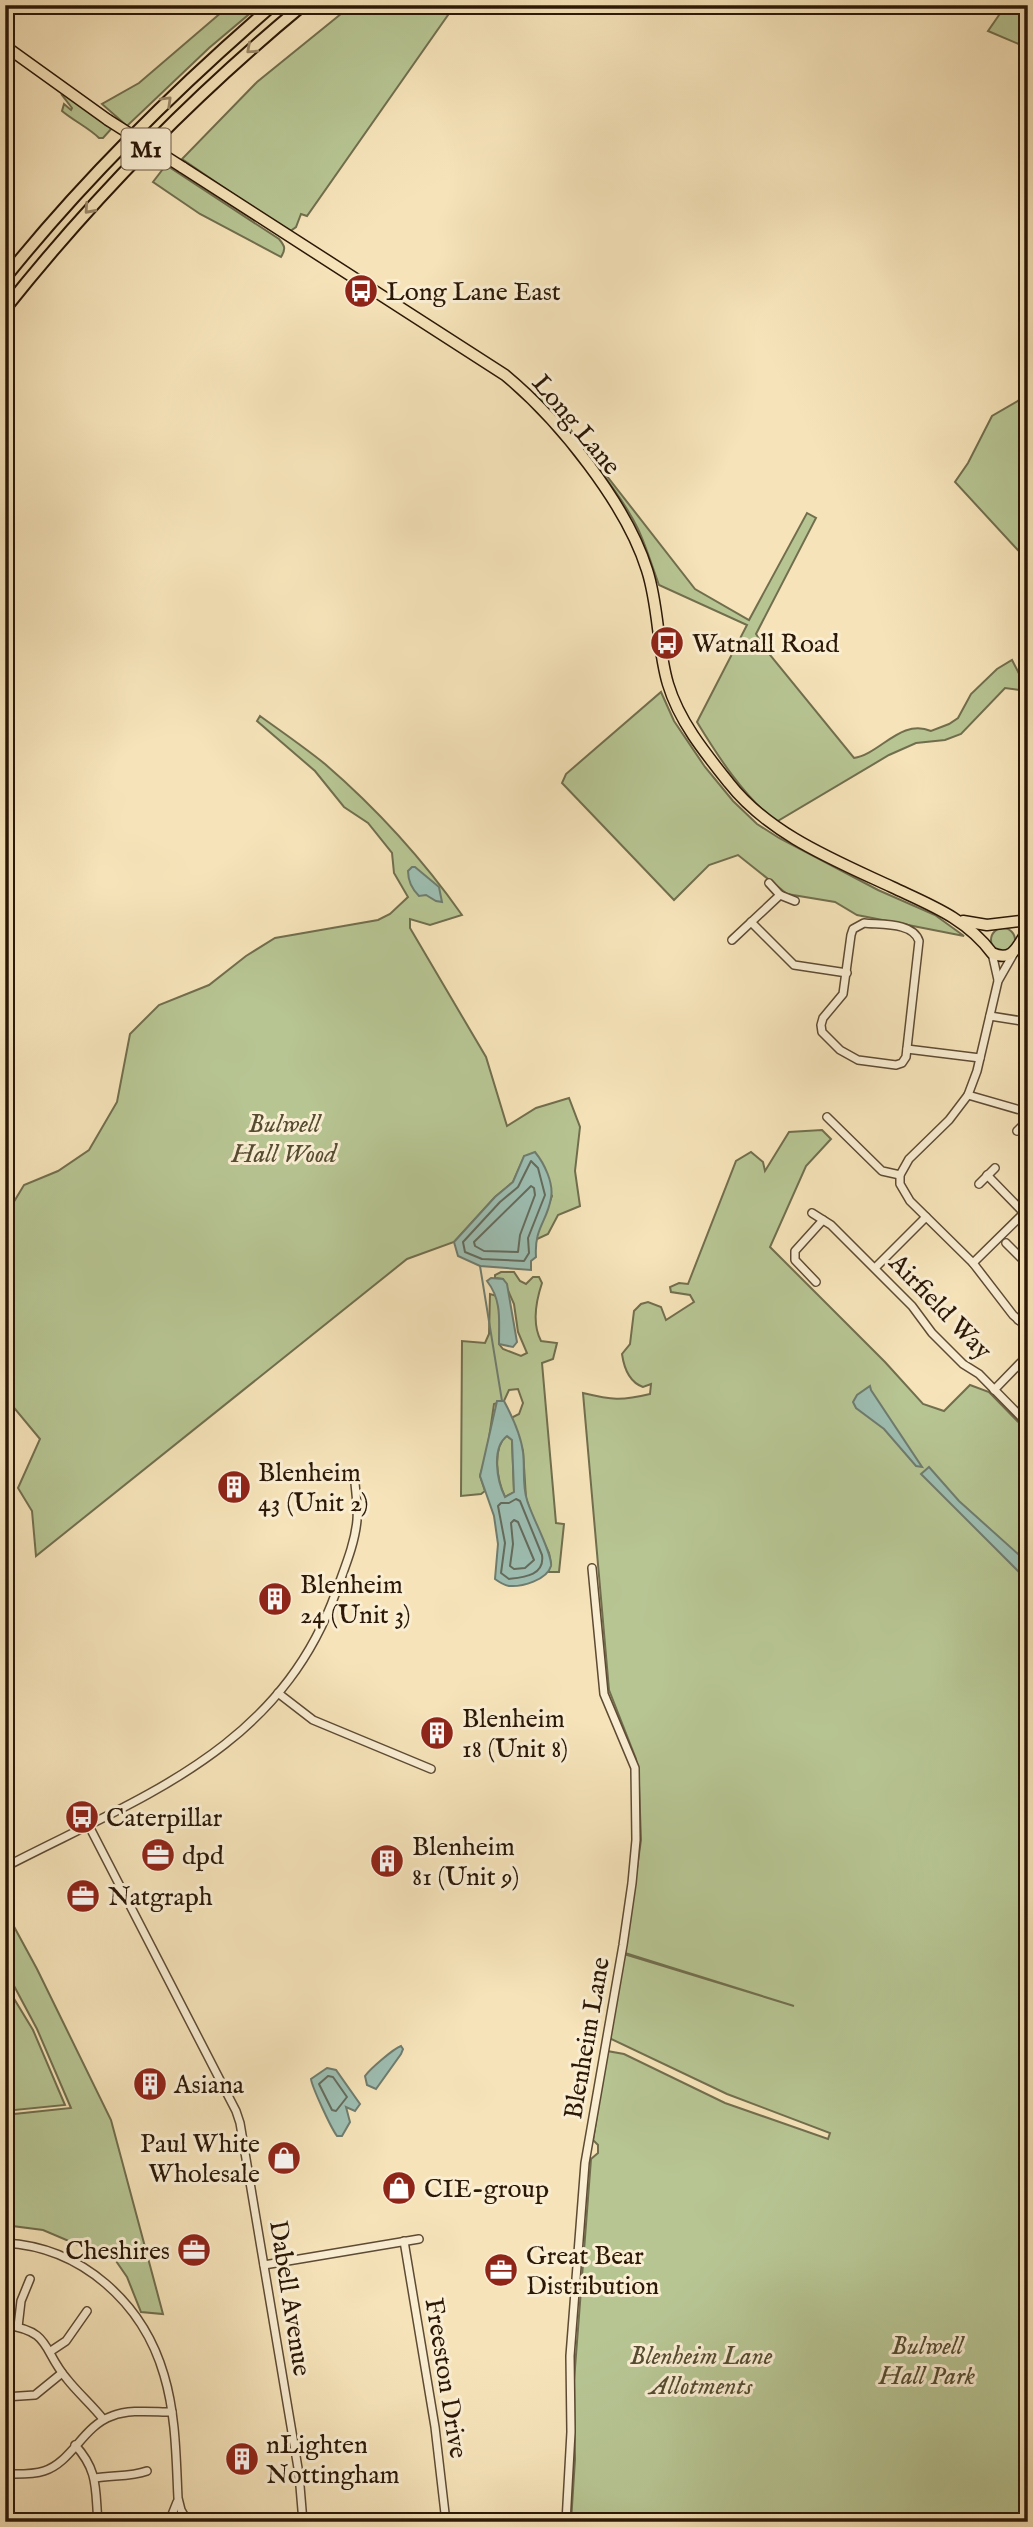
<svg xmlns="http://www.w3.org/2000/svg" width="1033" height="2527" font-family="'IM FELL English',serif">
  <style>
    .green { fill: #b7c593; stroke: #716e4d; stroke-width: 2 }
    .water { fill: #9dbeb2; stroke: #6f7c6e; stroke-width: 2; fill-rule: evenodd }
    .lines { fill: none; stroke-linecap: round; stroke-linejoin: round }
    .shore { stroke: #646b5c; stroke-width: 2 }
    .stream { stroke: #6f7c6e; stroke-width: 2 }
    .minor-casing { stroke: #5e4b34; stroke-width: 10 }
    .major-casing { stroke: #2b1807; stroke-width: 13 }
    .highway-casing { stroke: #2b1807; stroke-width: 14 }
    .minor { stroke: #f9edd2; stroke-width: 7 }
    .major { stroke: #f6e3b9; stroke-width: 10 }
    .highway { stroke: #f6e3b9; stroke-width: 10 }
    .major-bridge-casing { stroke: #2b1807; stroke-width: 13; stroke-linecap: butt }
    .major-bridge { stroke: #f6e3b9; stroke-width: 10 }
    .oneway { stroke: #9b8869 }
    .labels { text-anchor: middle; stroke-width: 6; stroke-linejoin: round; paint-order: stroke }
    .shield { fill: #f9edd2; stroke: #695844; stroke-width: 2 }
    .shield-label { font-size: 24px; font-weight: bold; fill: #2b1807 }
    .poi-label { font-size: 26px; fill: #2b1807; stroke: #f9edd2; text-anchor: start }
    .street-label { font-size: 26px; fill: #2b1807; stroke: #f9edd2 }
    .park-label { font-size: 26px; font-style: italic; fill: #554c31; stroke: #f9edd2 }
  </style>
  <rect width="100%" height="100%" fill="#f6e3b9"/>
  <filter id="stains"><feTurbulence type="fractalNoise" baseFrequency=".00286" numOctaves="4"/><feColorMatrix values="0 0 0 0 .2 0 0 0 0 .09 0 0 0 0 .02 0 0 0 .5 -.17"/></filter>
  <radialGradient id="worn" r=".72"><stop offset=".6" stop-color="#630" stop-opacity="0"/><stop offset="1" stop-color="#630" stop-opacity=".3"/></radialGradient>
  <g class="green">
    <polygon points="230,5 260,5 209,48 127,126 102,104 139,83"/>
    <polygon points="352,5 455,5 307,216 301,214 296,227 289,232 182,159 257,82"/>
    <polygon points="1006,5 1028,5 1028,48 988,31"/>
    <path d="M66 94 113 127 103 138H99C89 128 74 121 62 111L64 104 71 110 72 108 62 95Z"/>
    <path d="M166 165 279 239C285 246 286 249 281 257L200 214 153 182Z"/>
    <path d="M539 389 695 589 749 620 807 513 816 518 756 634 770 655 854 758C880 754 901 718 931 731L949 724 958 718 971 694 997 669 1012 660 1028 691 1005 688 961 734 945 740 916 743 889 755 776 822C743 795 719 758 697 722L747 625 659 585C652 566 646 546 638 529 615 482 569 434 535 395Z"/>
    <polygon points="1028,395 1028,561 955,482 968,463 992,416"/>
    <polygon points="661,692 674,721 705,767 733,801 757,824 779,838 878,890 935,915 964,936 857,915 835,902 787,894 738,855 709,865 674,900 562,783 566,774"/>
    <path d="M260 716C282 732 304 747 325 764 376 808 424 861 462 915L430 925 410 919V928L486 1057 507 1126 536 1108 569 1098 580 1127 575 1171 580 1206 558 1215 548 1234 535 1240 552 1196 524 1157 513 1182 495 1197 454 1242 407 1259 36 1556 32 1511 18 1488 40 1439 5 1397V1221L12 1205 24 1185 58 1171 89 1150 117 1102 130 1034 159 1005 209 985 246 956 275 938 378 920 390 914 408 897 394 873 392 853 368 823 344 807 315 771 257 721Z"/>
    <circle cx="1003" cy="940" r="12"/>
    <path d="M822 1130 831 1139 806 1166 770 1247 885 1362 923 1404 944 1411 970 1385 989 1392 1028 1432V2522H571L575 2459 574 2381 591 2159 598 2153V2145L593 2140 607 2051 624 2054 725 2103 828 2139 830 2133 727 2094 609 2038 624 1954 794 2006 625 1953 641 1840 639 1785 636 1759 609 1690 583 1393C612 1400 621 1401 650 1394L651 1384 643 1387C629 1382 624 1368 622 1354L630 1344 634 1311 641 1304 648 1302 661 1307 666 1320 694 1302 690 1295 671 1292 670 1287 679 1283 688 1284 736 1161 751 1152 763 1162 765 1171 789 1132Z"/>
    <path d="M501 1272H514L520 1281 526 1284 533 1277H539L542 1283C536 1301 532 1324 541 1341L557 1343 553 1359 542 1363 556 1523 564 1524 559 1572H547L551 1565 549 1553 536 1527 526 1498 523 1451 511 1418 519 1414 523 1403 518 1389 509 1390 504 1401 494 1404 487 1452 480 1476 485 1491 481 1494 461 1496 462 1341 485 1343 489 1334 490 1294 497 1296 500 1315 499 1344 503 1349 521 1356 527 1353 518 1332 514 1304 503 1279 495 1278V1275Z"/>
    <path d="M506 1435 512 1440 514 1492 505 1497C497 1480 492 1450 506 1435Z"/>
    <polygon points="5,1910 37,1969 111,2120 163,2314 141,2312 127,2277 116,2261 43,2230 5,2225 5,2115 71,2108 37,2029 5,1969"/>
    <polygon points="13,1997 33,2030 65,2105 5,2111 5,1998"/>
  </g>
  <g class="water">
    <path d="M412 867H415L439 887 442 902 436 901 426 895 419 896C412 889 408 881 408 871Z"/>
    <path d="M535 1152C544 1163 554 1183 551 1198 547 1222 534 1228 536 1257L531 1261V1270L480 1266 458 1256 454 1242 495 1197 513 1182 524 1156Z"/>
    <path d="M491 1278 503 1279 507 1284 517 1342 513 1347 499 1344C499 1321 502 1300 487 1281Z"/>
    <polygon points="870,1386 871,1390 922,1467 916,1466 884,1429 856,1408 853,1402 857,1395"/>
    <path d="M497 1401H504C512 1416 521 1436 523 1452 525 1468 522 1485 527 1500 531 1515 553 1555 551 1566 547 1580 522 1587 509 1586 504 1585 499 1582 495 1579L498 1544 494 1516 480 1476ZM507 1436 512 1440 514 1492 505 1497C497 1481 491 1448 507 1436Z"/>
    <polygon points="929,1467 959,1501 1028,1563 1028,1581 921,1474"/>
    <path d="M401 2046 403 2049 401 2054 376 2089 367 2085 365 2076C370 2069 393 2049 401 2046Z"/>
    <path d="M327 2068 336 2070 360 2104 355 2111 346 2107 350 2122 342 2136H337C331 2128 312 2087 311 2079Z"/>
  </g>
  <g class="lines">
    <g class="shore">
      <polygon points="531,1161 538,1168 545,1195 528,1238 529,1253 524,1261 482,1259 465,1252 463,1242 500,1202 518,1187"/>
      <polygon points="531,1186 534,1188 535,1195 520,1235 518,1252 484,1251 475,1246 474,1242"/>
      <path d="M516 1499 520 1501 542 1555C545 1575 525 1577 509 1579L501 1573 505 1543 498 1506 501 1503H509Z"/>
      <polygon points="514,1520 518,1522 534,1560 525,1568 514,1569 510,1566 513,1544 511,1523"/>
      <polygon points="328,2076 333,2077 347,2097 336,2111 332,2110 319,2084"/>
    </g>
    <polyline class="stream" points="480,1266 502,1401"/>
    <g class="minor-casing">
      <g id="minor">
        <polyline points="769,883 780,895 795,901"/>
        <polyline points="751,922 794,965 847,973"/>
        <path d="M864 923C881 925 913 922 919 941L906 1057 902 1063 896 1065 858 1060 840 1050 822 1032 821 1025 823 1018 843 994 851 935 853 929Z"/>
        <polyline points="732,940 780,895"/>
        <polyline points="992,953 998,980"/>
        <polyline points="1014,953 998,981 977,1071 968,1095 949,1120 909,1159 900,1175 900,1184 910,1201 973,1263 1013,1315 1028,1328"/>
        <polyline points="990,1016 1028,1022"/>
        <polyline points="907,1049 980,1058"/>
        <polyline points="968,1095 1020,1110 1028,1115"/>
        <polyline points="827,1117 882,1171 900,1175"/>
        <polyline points="1017,1131 1028,1120"/>
        <polyline points="987,1175 1024,1213"/>
        <polyline points="979,1184 995,1168"/>
        <polyline points="812,1213 831,1225 912,1306 932,1333 963,1364 979,1374 1028,1424"/>
        <polyline points="1006,1243 1028,1265"/>
        <polyline points="973,1263 1028,1209"/>
        <polyline points="875,1268 926,1217"/>
        <polyline points="816,1282 795,1260 795,1251 823,1220"/>
        <polyline points="1018,1320 1028,1311"/>
        <polyline points="994,1390 1028,1355"/>
        <polyline points="278,1693 313,1720 431,1769"/>
        <polyline points="88,1824 236,2111 240,2123 299,2474 303,2522"/>
        <path d="M5 1867C142 1796 279 1750 336 1592 344 1569 355 1544 357 1520 358 1508 356 1495 355 1483"/>
        <polyline points="404,2241 435,2427 446,2522"/>
        <path d="M5 2243C82 2247 143 2303 164 2375 176 2415 176 2457 178 2498L181 2510 188 2522"/>
        <polyline points="264,2265 419,2239"/>
        <path d="M5 2325C52 2331 42 2350 67 2379 78 2393 92 2405 103 2419"/>
        <polyline points="18,2327 21,2301 30,2279"/>
        <polyline points="51,2351 66,2341 87,2311"/>
        <polyline points="5,2397 35,2395 62,2373"/>
        <path d="M75 2445C99 2471 95 2490 98 2522"/>
        <path d="M5 2474C18 2474 32 2475 44 2471 72 2462 83 2426 112 2416 130 2409 153 2412 172 2412"/>
        <path d="M95 2478C112 2475 131 2477 147 2471"/>
        <polyline points="169,2522 177,2502"/>
        <polyline points="566,2522 571,2432 570,2356 585,2163 623,1945 632,1883 636,1840 635,1768 604,1694 592,1568"/>
      </g>
    </g>
    <g class="major-casing">
      <g id="major">
        <polyline points="5,46 108,120"/>
        <path d="M182 167 505 375C559 420 626 503 647 570 659 607 657 647 668 684 679 721 705 753 729 783 769 834 834 860 892 887 930 905 966 918 992 953 1014 963 1018 944 1028 930"/>
        <polyline points="963,921 987,925 1028,920"/>
      </g>
    </g>
    <g class="highway-casing">
      <g id="highway">
        <path d="M5 278C85 178 176 89 273 5"/>
        <path d="M5 309C94 197 193 96 303 5"/>
      </g>
    </g>
    <use href="#minor" class="minor"/>
    <use href="#major" class="major"/>
    <use href="#highway" class="highway"/>
    <g class="major-bridge-casing">
      <polyline id="major-bridge" points="108,120 182,167"/>
    </g>
    <use href="#major-bridge" class="major-bridge"/>
  </g>
  <defs><path id="oneway-chevron" d="M-2-3.5L2.5 0L-2 3.5" fill="none" stroke-width="1.6" stroke-linecap="round" stroke-linejoin="round" transform="scale(1.75)"/></defs>
  <g class="oneway">
    <use href="#oneway-chevron" transform="translate(251 49) rotate(138)"/>
    <use href="#oneway-chevron" transform="translate(167 101) rotate(-44)"/>
    <use href="#oneway-chevron" transform="translate(89 209) rotate(132)"/>
  </g>
  <defs>
    <g id="bus-disc" transform="scale(1.75)"><circle r="9.5" fill="#8f2418" stroke="#f9edd2"/><path d="M-5-6H5V4H4V6H2V4H-2V6H-4V4H-5ZM-3.5-4V0h7V-4ZM-3.5 1.2v1.5H-2V1.2ZM2 1.2v1.5H3.5V1.2Z" fill="#fff"/></g>
    <g id="building-disc" transform="scale(1.75)"><circle r="9.5" fill="#8f2418" stroke="#f9edd2"/><path d="M-4-6H4V6H1V3H-1V6H-4ZM-2.5-4.3h1.7v1.8h-1.7ZM.8-4.3h1.7v1.8H.8ZM-2.5-1h1.7V.8h-1.7ZM.8-1h1.7V.8H.8Z" fill="#fff"/></g>
    <g id="office-disc" transform="scale(1.75)"><circle r="9.5" fill="#8f2418" stroke="#f9edd2"/><path d="M-6-3h4V-5.5h4V-3h4V5H-6ZM-1-4.5V-3h2v-1.5ZM-6 0V1H6V0Z" fill="#fff"/></g>
    <g id="shop-disc" transform="scale(1.75)"><circle r="9.5" fill="#8f2418" stroke="#f9edd2"/><path d="M-5-2.5h2.3a2.7 3.5 0 0 1 5.4 0H5L5.5 6h-11ZM-1.5-2.5h3a1.5 2.3 0 0 0-3 0Z" fill="#fff"/></g>
  </defs>
  <g fill-rule="evenodd">
    <use href="#bus-disc" x="361" y="291"/>
    <use href="#bus-disc" x="667" y="643"/>
    <use href="#building-disc" x="234" y="1487"/>
    <use href="#building-disc" x="275" y="1599"/>
    <use href="#building-disc" x="437" y="1733"/>
    <use href="#bus-disc" x="82" y="1817"/>
    <use href="#office-disc" x="158" y="1855"/>
    <use href="#building-disc" x="387" y="1861"/>
    <use href="#office-disc" x="83" y="1896"/>
    <use href="#building-disc" x="150" y="2084"/>
    <use href="#shop-disc" x="284" y="2158"/>
    <use href="#shop-disc" x="399" y="2188"/>
    <use href="#office-disc" x="194" y="2250"/>
    <use href="#office-disc" x="501" y="2270"/>
    <use href="#building-disc" x="242" y="2459"/>
  </g>
  <g class="labels">
    <rect class="shield" x="121.5" y="128.5" width="49" height="41" rx="5"/>
    <g class="shield-label">
      <text x="146" y="157">M1</text>
    </g>
    <g class="poi-label">
      <text x="386" y="300">Long Lane East</text>
      <text x="692" y="652">Watnall Road</text>
      <text x="258" y="1481">Blenheim<tspan x="258" dy="30">43 (Unit 2)</tspan></text>
      <text x="300" y="1593">Blenheim<tspan x="300" dy="30">24 (Unit 3)</tspan></text>
      <text x="462" y="1727">Blenheim<tspan x="462" dy="30">18 (Unit 8)</tspan></text>
      <text x="106" y="1826">Caterpillar</text>
      <text x="412" y="1855">Blenheim<tspan x="412" dy="30">81 (Unit 9)</tspan></text>
      <text x="182" y="1864">dpd</text>
      <text x="108" y="1905">Natgraph</text>
      <text x="174" y="2093">Asiana</text>
      <text x="260" y="2152" text-anchor="end">Paul White<tspan x="260" dy="30">Wholesale</tspan></text>
      <text x="424" y="2197">CIE-group</text>
      <text x="170" y="2259" text-anchor="end">Cheshires</text>
      <text x="526" y="2264">Great Bear<tspan x="526" dy="30">Distribution</tspan></text>
      <text x="266" y="2453">nLighten<tspan x="266" dy="30">Nottingham</tspan></text>
    </g>
    <g class="street-label">
      <text transform="translate(577 424) rotate(50)" y="9">Long Lane</text>
      <text transform="translate(941 1306) rotate(46)" y="9">Airfield Way</text>
      <text transform="translate(586 2038) rotate(-80)" y="9">Blenheim Lane</text>
      <text transform="translate(291 2298) rotate(81)" y="9">Dabell Avenue</text>
      <text transform="translate(447 2378) rotate(81)" y="9">Freeston Drive</text>
    </g>
    <g class="park-label">
      <text x="284" y="1132">Bulwell<tspan x="284" dy="30">Hall Wood</tspan></text>
      <text x="927" y="2354">Bulwell<tspan x="927" dy="30">Hall Park</tspan></text>
      <text x="701" y="2364">Blenheim Lane<tspan x="701" dy="30">Allotments</tspan></text>
    </g>
  </g>
  <rect width="1033" height="2527" fill="none" stroke="#f6e3b9" stroke-width="28"/>
  <rect x="7" y="7" width="1019" height="2513" fill="none" stroke="#2b1807" stroke-width="3.5"/>
  <rect x="14" y="14" width="1005" height="2499" fill="none" stroke="#2b1807" stroke-width="2"/>
  <rect width="100%" height="100%" filter="url(#stains)"/>
  <rect width="100%" height="100%" fill="url(#worn)"/>
</svg>
